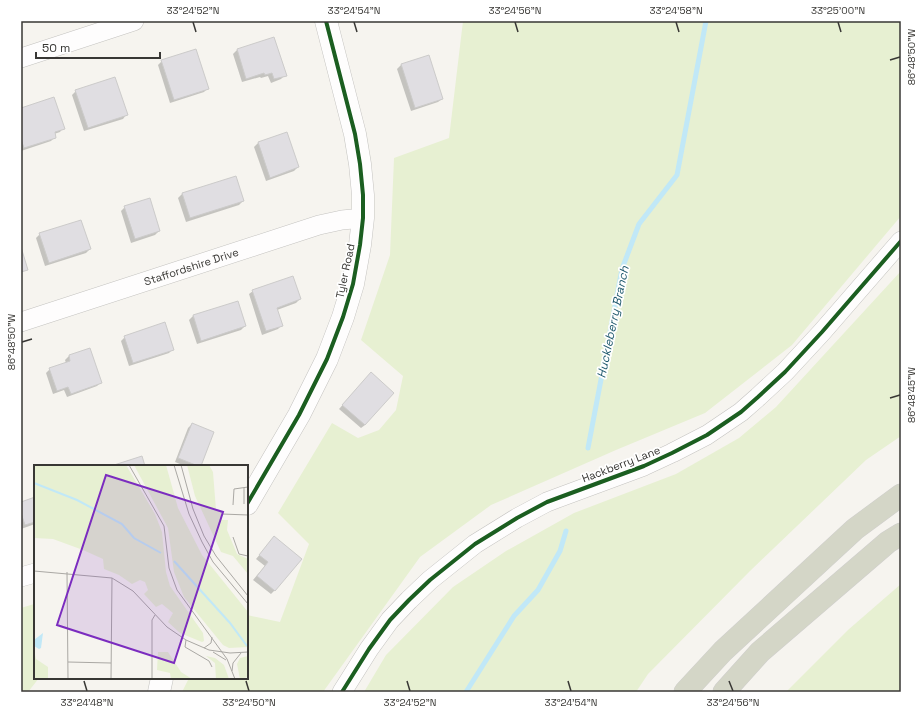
<svg xmlns="http://www.w3.org/2000/svg" width="922" height="713" font-family="'Space Grotesk',sans-serif">
  <style>
    .green { fill: #e7f0d2 }
    .shadow { fill: #0003 }
    .lines { fill: none; stroke-linecap: round; stroke-linejoin: round }
    .stream { stroke: #c1e8f7; stroke-width: 5 }
    .building { fill: #e0dee2; stroke: #cccbca }
    .minor-casing { stroke: #c4c3c0; stroke-width: 20 }
    .tertiary-casing { stroke: #c4c3c0; stroke-width: 23 }
    .motorway-casing { stroke: #d0cfcd; stroke-width: 23 }
    .minor { stroke: #fefdfd; stroke-width: 19 }
    .tertiary { stroke: #fefdfd; stroke-width: 22 }
    .motorway { stroke: #d4d6c7; stroke-width: 22 }
    .cycleway-casing { stroke: #fff; stroke-width: 6 }
    .cycleway { stroke: #1b5e20; stroke-width: 4 }
    .ticks { fill: none; stroke: #383734; stroke-width: 1.5 }
    .labels { text-anchor: middle; stroke-width: 3.5; stroke-linejoin: round; paint-order: stroke }
    .street-label { font-size: 11px; fill: #383734; stroke: #fff }
    .water-label { font-size: 12px; font-style: italic; fill: #1f596d; stroke: #fff }
    .inset-river { fill: none; stroke: #c1e8f7; stroke-width: 2 }
    .inset-road { fill: none; stroke: #aaa8a4; stroke-width: 1 }
    .view { fill: #7b2cbf; fill-opacity: 0.15; stroke: #7b2cbf; stroke-width: 2 }
    .inset-edge { fill: none; stroke: #383734; stroke-width: 2 }
    .neatline { fill: none; stroke: #383734; stroke-width: 1.5 }
    .ticks-label { font-size: 10px; text-anchor: middle; fill: #383734 }
  </style>
  <rect width="100%" height="100%" fill="#f6f4ef"/>
  <g class="green">
    <polygon points="463,21 901,21 901,216 792,345 705,413 616,450 491,505 420,557 323,692 182,692 189,678 247,678 247,615 280,622 309,544 278,513 332,423 358,438 379,430 396,410 403,376 361,340 390,255 394,158 449,138"/>
    <polygon points="901,271 901,436 866,460 750,571 648,674 636,692 364,692 386,655 453,587 506,551 574,513 676,474 739,438 776,407"/>
    <polygon points="901,584 901,692 786,692 848,630"/>
    <polygon points="34,604 35,608 35,678 39,678 28,692 21,692 21,608"/>
  </g>
  <g class="shadow">
    <polygon points="274,38 285,75 281,79 271,83 268,76 261,78 260,77 242,82 233,54 237,50"/>
    <polygon points="162,61 208,88 204,92 170,103 158,65"/>
    <polygon points="401,65 442,99 438,102 411,111 397,69"/>
    <polygon points="76,91 126,115 123,119 84,131 72,95"/>
    <polygon points="21,109 63,128 60,132 54,134 55,137 51,141 21,151"/>
    <polygon points="258,143 298,167 294,171 266,181 254,147"/>
    <polygon points="235,177 243,201 239,205 186,222 178,198 182,194"/>
    <polygon points="125,207 159,231 155,235 131,243 121,211"/>
    <polygon points="40,234 90,249 86,253 45,266 36,238"/>
    <polygon points="253,291 300,299 296,303 277,310 282,325 278,329 262,335 249,294"/>
    <polygon points="237,302 245,326 241,330 197,344 189,320 193,316"/>
    <polygon points="125,337 173,349 169,353 129,366 121,341"/>
    <polygon points="89,349 101,382 97,386 67,397 64,390 53,394 46,373 50,369 66,363 65,360 69,356"/>
    <polygon points="367,378 365,425 361,428 339,409"/>
    <polygon points="192,424 199,466 185,466 175,462 188,428"/>
    <polygon points="35,498 35,524 21,529 21,503"/>
    <polygon points="271,541 275,590 271,594 253,580 265,566 256,559"/>
  </g>
  <g class="lines">
    <g class="stream">
      <polyline points="588,448 622,269 639,224 677,175 706,21"/>
      <polyline points="466,692 514,616 538,590 560,551 566,531"/>
    </g>
  </g>
  <g class="building">
    <polygon points="274,37 287,76 274,79 272,73 265,75 264,73 246,79 237,49"/>
    <polygon points="196,49 209,89 174,100 161,60"/>
    <polygon points="429,55 443,99 415,108 401,64"/>
    <polygon points="115,77 128,115 88,128 75,90"/>
    <polygon points="54,97 65,129 55,132 56,138 24,148 21,139 21,108"/>
    <polygon points="287,132 299,167 270,178 258,142"/>
    <polygon points="236,176 244,201 190,218 182,193"/>
    <polygon points="150,198 160,231 135,239 124,206"/>
    <polygon points="81,220 91,249 49,263 39,233"/>
    <polygon points="21,247 28,270 21,272"/>
    <polygon points="293,276 301,299 277,308 283,326 266,331 252,290"/>
    <polygon points="238,301 246,326 201,341 193,315"/>
    <polygon points="165,322 174,350 133,363 124,336"/>
    <polygon points="90,348 102,383 71,394 68,387 57,391 49,368 70,361 69,355"/>
    <polygon points="371,372 394,393 365,425 342,405"/>
    <polygon points="192,423 214,432 201,466 198,466 178,458"/>
    <polygon points="142,456 145,466 111,466"/>
    <polygon points="35,497 35,522 25,525 21,513 21,502"/>
    <polygon points="274,536 302,559 275,591 257,576 268,562 259,555"/>
  </g>
  <g class="lines">
    <g class="minor-casing">
      <g id="minor">
        <polyline points="21,58 134,21"/>
        <path id="s1" d="M21 322 319 225 342 220 363 218"/>
        <polyline points="21,577 35,573"/>
        <polyline points="342,692 369,649 390,620 409,600 430,580 475,544 517,518 547,502 644,466 672,453 707,435 741,412 758,397 785,372 822,332 901,241"/>
      </g>
    </g>
    <g class="tertiary-casing">
      <g id="tertiary">
        <polyline points="247,504 299,415 327,359 343,317 353,284 360,245 363,218 363,195 360,164 355,134 326,21"/>
        <polyline points="159,692 162,678"/>
      </g>
    </g>
    <g class="motorway-casing">
      <g id="motorway">
        <polyline points="685,692 723,651 855,529 901,495"/>
        <polyline points="724,692 760,652 888,542 901,534"/>
      </g>
    </g>
    <use href="#minor" class="minor"/>
    <use href="#tertiary" class="tertiary"/>
    <use href="#motorway" class="motorway"/>
    <g class="cycleway-casing">
      <g id="cycleway">
        <polyline points="247,504 299,415 327,359 343,317 353,284 360,245 363,218 363,195 360,164 355,134 326,21"/>
        <polyline points="342,692 369,649 390,620 409,600 430,580 475,544 517,518 547,502 644,466 672,453 707,435 741,412 758,397 785,372 822,332 901,241"/>
      </g>
    </g>
    <use href="#cycleway" class="cycleway"/>
  </g>
  <path class="ticks" d="M193 22 196 32M354 22 357 32M515 22 518 32M676 22 679 32M838 22 841 32M890 60 900 57M22 342 32 339M890 398 900 395M84 681 87 691M246 681 249 691M407 681 410 691M568 681 571 691M729 681 733 691"/>
  <g class="labels">
    <g class="street-label">
      <text dy="4" stroke="none"><textPath href="#s1" startOffset="179">Staffordshire Drive</textPath></text>
      <text transform="translate(345 271) rotate(-78)" y="4">Tyler Road</text>
      <text transform="translate(621 464) rotate(-21)" y="4">Hackberry Lane</text>
    </g>
    <g class="water-label">
      <text transform="translate(613 322) rotate(-78)" y="4">Huckleberry Branch</text>
    </g>
  </g>
  <g transform="translate(34 465)">
    <rect width="214" height="214" fill="#f6f4ef"/>
    <path d="M0 0H92L121 49 128 67 132 107 136 121 169 168 170 176 168 177 146 168 134 157 139 148 128 139 122 142 110 129 114 125 111 117 106 115 98 119 85 110 70 104 69 94 49 85 19 74 0 73ZM100 0H132L144 43 168 90 214 147V182L195 183 189 180 150 132 140 107 134 63ZM153 0H175L179 7 182 45H187L188 55H194L193 65 203 89 214 94V109L199 91 187 87 161 31ZM0 185 2 194 14 202V214H0ZM124 187H134L147 207 158 214H137L136 208 123 205ZM172 191 181 193 190 200 195 214H182L181 198ZM214 191V212L206 214 203 199 206 193Z" fill="#e7f0d2"/>
    <path d="M9 168 7 183 5 184 0 181V175Z" fill="#c1e8f7"/>
    <path class="inset-river" d="M0 18 43 35 88 59 100 73 127 88M140 96 196 158 213 181"/>
    <path class="inset-road" d="M95 0 130 61 135 103 143 125 193 194 201 214M140 0 155 49 168 77 179 97 214 139M147 0 159 44 170 71 182 91 214 131M210 39V23M199 40 200 24 214 22M188 49 214 50M199 72 205 89 214 91M0 106 78 113 99 126 133 162 152 175 175 185 196 188 214 187M33 107 34 214M152 175 151 182 175 196 178 202M170 183 177 178 178 172M179 187 192 195M34 197 77 198M198 206 199 198 207 188M77 214 78 113M118 214V155L121 150"/>
    <path class="view" d="M72 10 189 47 140 198 23 160Z"/>
    <rect width="214" height="214" class="inset-edge"/>
  </g>
  <rect width="922" height="713" fill="none" stroke="#ffffff" stroke-width="44"/>
  <path d="M36 52v6h124v-6" fill="none" stroke="#383734" stroke-width="2"/>
  <text x="42" y="52" font-size="12" fill="#383734" stroke="#ffffff" stroke-width="3" paint-order="stroke">50 m</text>
  <rect x="22" y="22" width="878" height="669" class="neatline"/>
  <g class="ticks-label">
    <text x="193" y="14">33°24'52"N</text>
    <text x="354" y="14">33°24'54"N</text>
    <text x="515" y="14">33°24'56"N</text>
    <text x="676" y="14">33°24'58"N</text>
    <text x="838" y="14">33°25'00"N</text>
    <text transform="translate(911 57) rotate(-90)" y="4">86°48'50"W</text>
    <text transform="translate(11 342) rotate(-90)" y="4">86°48'50"W</text>
    <text transform="translate(911 395) rotate(-90)" y="4">86°48'45"W</text>
    <text x="87" y="706">33°24'48"N</text>
    <text x="249" y="706">33°24'50"N</text>
    <text x="410" y="706">33°24'52"N</text>
    <text x="571" y="706">33°24'54"N</text>
    <text x="733" y="706">33°24'56"N</text>
  </g>
</svg>
